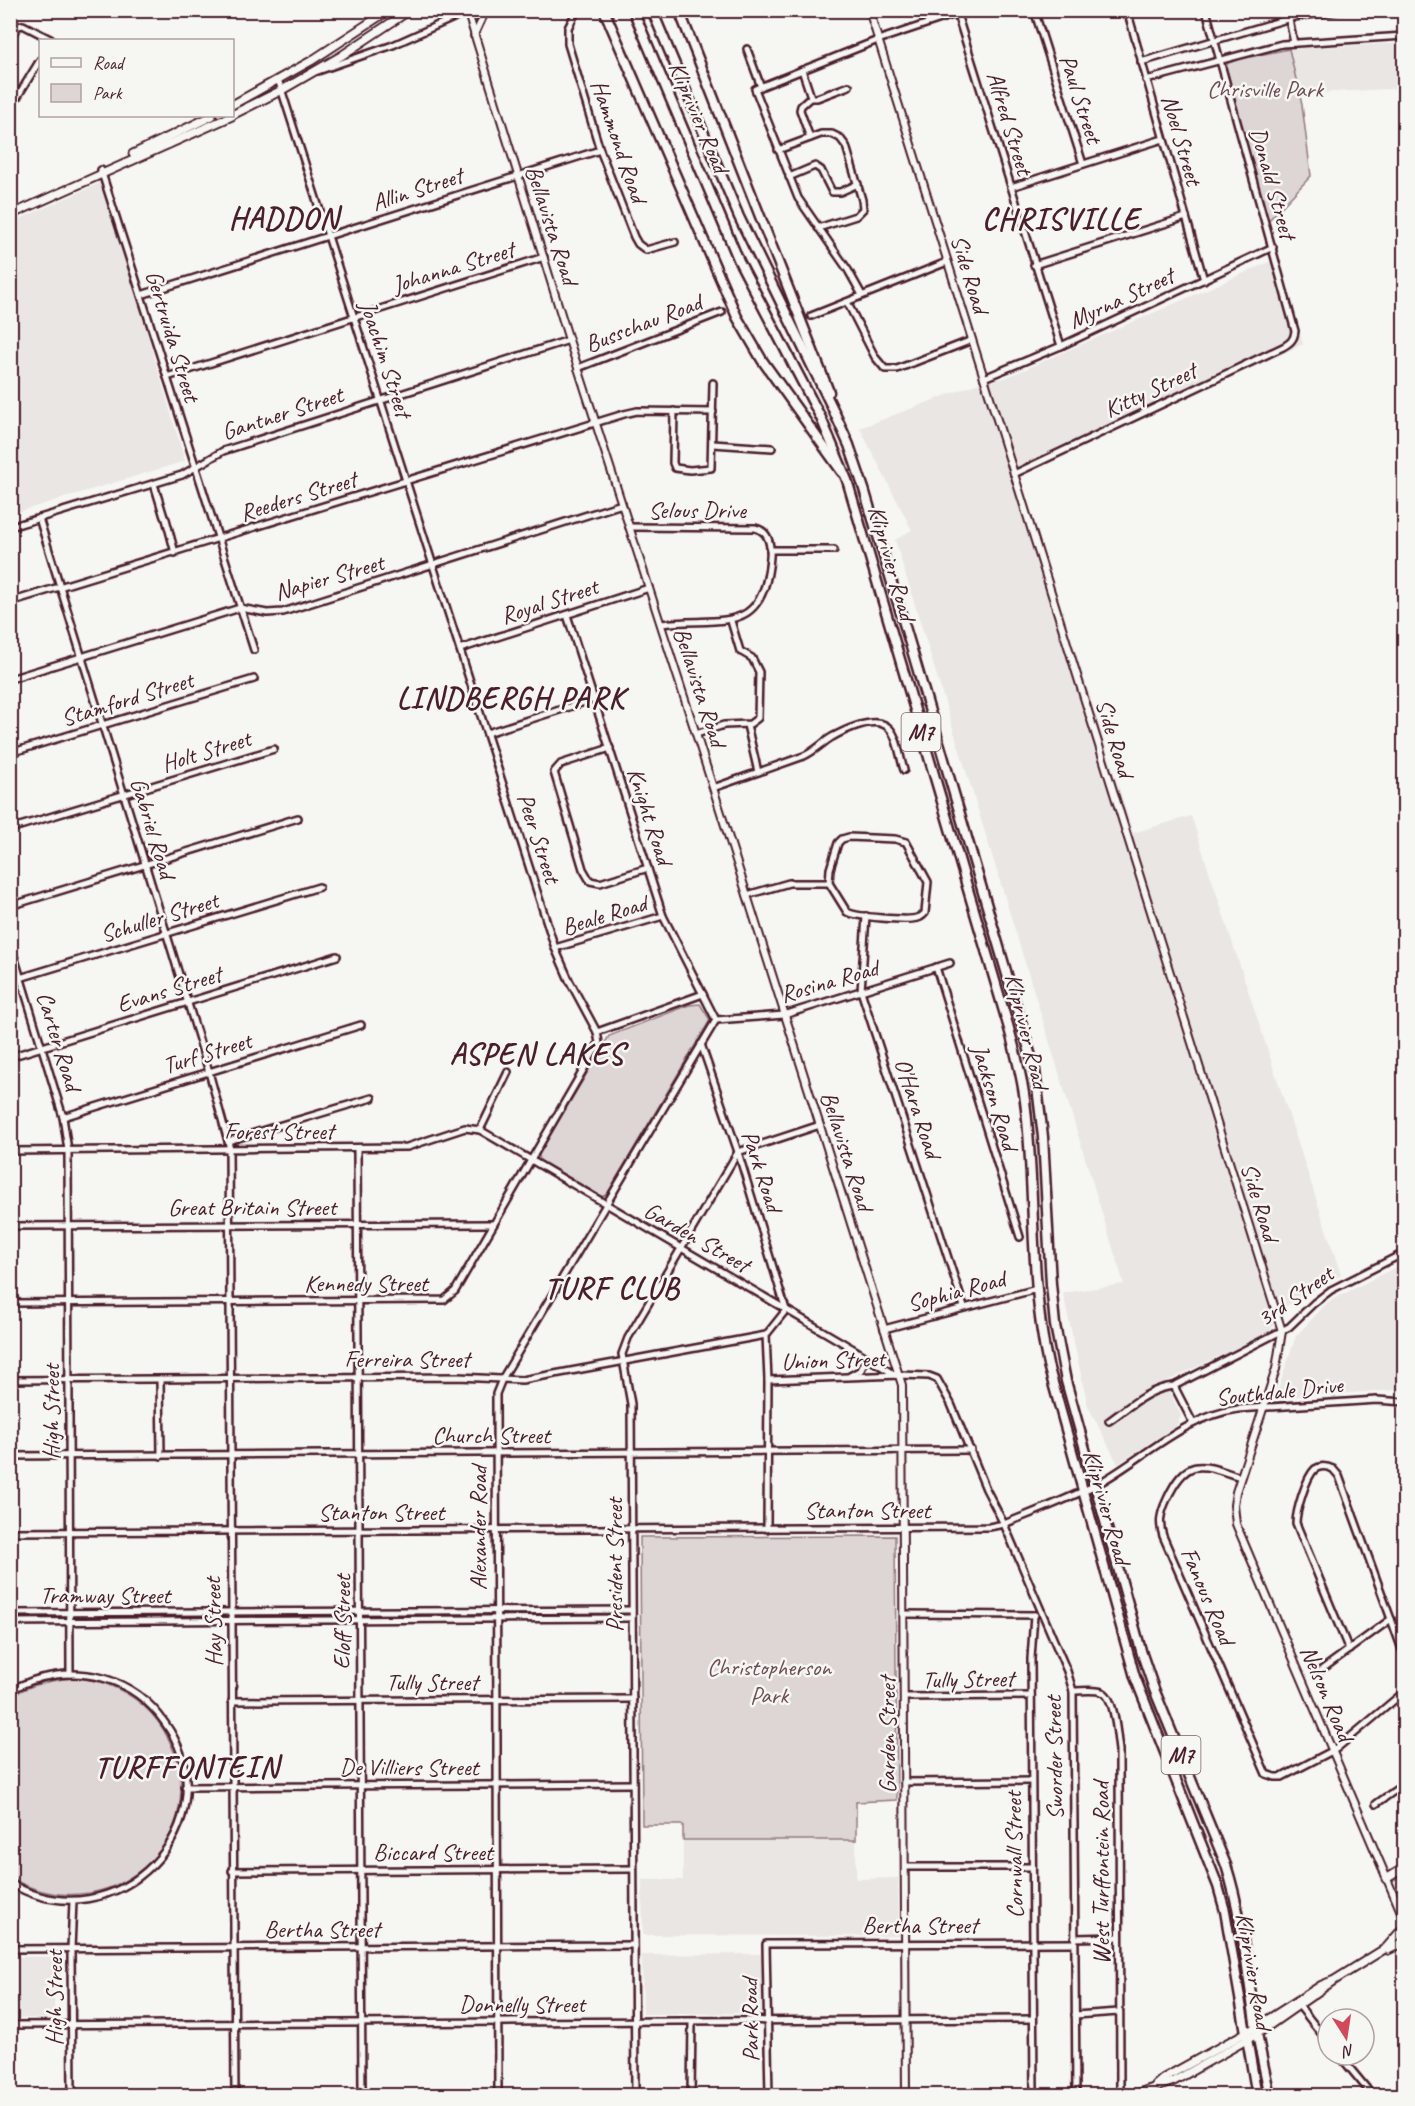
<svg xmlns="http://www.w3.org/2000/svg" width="1415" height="2106" font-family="Caveat,sans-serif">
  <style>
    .built { fill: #e9e6e3 }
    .green { fill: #ddd6d5; stroke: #947a80; stroke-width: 1.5 }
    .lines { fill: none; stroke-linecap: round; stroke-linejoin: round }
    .minor-casing { stroke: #4a1f2b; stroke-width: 10 }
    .tertiary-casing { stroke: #4a1f2b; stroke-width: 10 }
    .secondary-casing { stroke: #4a1f2b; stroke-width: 11 }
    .primary-casing { stroke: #4a1f2b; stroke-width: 13 }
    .minor { stroke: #f6f6f2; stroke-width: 5 }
    .tertiary { stroke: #f6f6f2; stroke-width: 6 }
    .secondary { stroke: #f6f6f2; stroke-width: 7 }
    .primary { stroke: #f6f6f2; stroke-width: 8 }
    .labels { text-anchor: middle; stroke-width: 5; stroke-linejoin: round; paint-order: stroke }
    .shield { fill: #f6f6f2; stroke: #7e6067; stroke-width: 1.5 }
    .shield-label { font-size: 22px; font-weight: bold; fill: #4a1f2b }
    .park-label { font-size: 24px; fill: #6f4d56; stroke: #f6f6f2 }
    .street-label { font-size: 24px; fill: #4a1f2b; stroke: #f6f6f2 }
    .district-label { font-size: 30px; font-weight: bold; letter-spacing: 1.5px; fill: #4a1f2b; stroke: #f6f6f2 }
  </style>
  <rect width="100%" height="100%" fill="#f6f6f2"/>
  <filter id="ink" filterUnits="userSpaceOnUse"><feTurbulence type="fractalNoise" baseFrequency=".0167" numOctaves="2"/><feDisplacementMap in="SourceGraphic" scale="12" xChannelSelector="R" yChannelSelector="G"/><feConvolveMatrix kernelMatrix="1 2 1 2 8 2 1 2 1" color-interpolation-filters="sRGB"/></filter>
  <g filter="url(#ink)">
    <g class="built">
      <polygon points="1404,43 1404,88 1299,94 1289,49"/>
      <polygon points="102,182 185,461 11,514 11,223"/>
      <polygon points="1276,259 1303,344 1020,476 1133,833 1191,816 1341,1275 1286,1306 1269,1332 1165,1382 1181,1416 1176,1426 1118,1464 1088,1406 1063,1293 1124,1284 895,540 912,530 860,428 976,384 1005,378"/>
      <polygon points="1404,1263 1404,1394 1395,1390 1283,1397 1278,1390 1296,1336 1328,1302"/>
      <polygon points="792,1839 856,1840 856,1879 898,1878 899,1936 643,1935 642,1880 683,1880 683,1840"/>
      <polygon points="761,1954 761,2013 643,2014 642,1955"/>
      <rect x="11" y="1957" width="43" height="61"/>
    </g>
    <g class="green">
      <polygon points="1289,49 1302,105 1311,176 1268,221 1226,67 1228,63 1235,60"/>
      <polygon points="700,1004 710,1020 607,1194 602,1197 598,1196 540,1162 539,1154 609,1036 689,1005"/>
      <polygon points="895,1536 897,1800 856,1802 856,1840 683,1840 683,1825 642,1825 640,1537"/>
      <path d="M79 1678C88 1680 98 1681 106 1684 134 1694 156 1713 169 1740 218 1841 105 1933 11 1878V1696C33 1684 53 1679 79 1678Z"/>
    </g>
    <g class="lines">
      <g class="minor-casing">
        <g id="minor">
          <polyline points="577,10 568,28 568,44 600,150 634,237 638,244 646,250 675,242"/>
          <polyline points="1034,10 1083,164"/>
          <polyline points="1127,10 1204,280"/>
          <polyline points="1287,10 1294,43"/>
          <polyline points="957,14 1061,346"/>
          <polyline points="474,36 486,10"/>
          <polyline points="10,39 18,26 23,25 52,40"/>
          <polyline points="747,49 761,87"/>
          <polyline points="1141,62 1294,17 1342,10"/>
          <polyline points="802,70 811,97 801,106 800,110 810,138"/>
          <polyline points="318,71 393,45 467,12"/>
          <polyline points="1146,80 1282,44 1404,36"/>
          <polyline points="811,98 817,98 849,86"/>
          <polyline points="10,109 40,60"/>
          <polyline points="778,150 821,134 832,134 840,138 846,146 852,166 862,200 863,209 856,216 818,228"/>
          <polyline points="101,170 254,650"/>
          <polyline points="789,177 815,166 821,170 832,192 840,192 858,184"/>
          <polyline points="1011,187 1163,139"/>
          <polyline points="1034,265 1186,217"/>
          <polyline points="141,295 600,150"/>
          <polyline points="862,295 848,270 798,198 755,89 878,40 968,10"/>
          <polyline points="847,302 875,357 885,369 897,369 972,340"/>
          <polyline points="811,316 947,262"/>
          <polyline points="578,368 722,312"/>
          <polyline points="167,377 544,257"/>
          <polyline points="984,378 1061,346 1273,247"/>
          <polyline points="674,411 673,463 675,468 690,470 711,468 713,383"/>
          <polyline points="713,444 772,448"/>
          <path d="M1014 474 1283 347C1290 343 1294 340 1295 331L1206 10"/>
          <polyline points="154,484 164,517"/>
          <polyline points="39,518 209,1072 229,1145 235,2096"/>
          <polyline points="166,519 175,553"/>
          <polyline points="10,527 182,475 223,451 569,340"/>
          <path d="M629 527 755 528C769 531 771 544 770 557 764 638 719 616 661 624"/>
          <polyline points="770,550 834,550"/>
          <polyline points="10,602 624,414 637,411 713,412"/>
          <polyline points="567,615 663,916 716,1020"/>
          <polyline points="460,649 649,588"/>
          <polyline points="10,679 240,608 267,613 283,612 622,504"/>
          <polyline points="747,725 758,772"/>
          <polyline points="487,733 594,699"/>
          <polyline points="696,734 724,725 750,724 758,718 759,672 752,658 740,651 731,621"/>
          <polyline points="610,748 561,764 554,772 583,869 590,881 600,883 648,868"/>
          <polyline points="10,753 254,679"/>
          <path d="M713 788 804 756C815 751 822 743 832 737 845 730 877 714 890 729 898 738 900 758 904 770"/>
          <polyline points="10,829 274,749"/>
          <path d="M849 837 895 839 906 842 928 882 925 913C922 916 922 917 917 918 907 921 856 917 847 912L829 883 830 869 838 843 842 839Z"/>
          <polyline points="747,895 789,883 829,883"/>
          <polyline points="10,906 298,818"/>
          <polyline points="866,916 861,991 964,1307"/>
          <polyline points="10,943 63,1117 68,1150 70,1674"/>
          <polyline points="555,948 663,916"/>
          <polyline points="936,967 1020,1237"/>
          <polyline points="10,981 319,887"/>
          <polyline points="716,1020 784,1015 950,963"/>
          <polyline points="597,1032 703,994"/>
          <polyline points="10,1057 337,956"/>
          <polyline points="63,1117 361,1025"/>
          <polyline points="480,1130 855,1350 895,1375"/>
          <polyline points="228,1141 372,1098"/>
          <polyline points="357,1149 362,2096"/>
          <polyline points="10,1151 407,1147 465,1128 480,1130 508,1072"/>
          <polyline points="10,1226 493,1224"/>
          <polyline points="10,1303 444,1300 455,1291 599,1043 597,1032 569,980 555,948 278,79"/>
          <polyline points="884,1329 1037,1289"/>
          <polyline points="766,1335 768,1380 767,1529"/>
          <polyline points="850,1376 861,1370 867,1357"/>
          <polyline points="160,1379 161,1456"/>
          <polyline points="10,1380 458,1377 522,1380 766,1335 786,1310 738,1152 701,1044"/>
          <polyline points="768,1380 900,1375 929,1376 937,1379 951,1404 986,1489 1004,1524 1067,1671 1073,1691 1076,2096"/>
          <polyline points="1174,1386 1289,1327 1314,1303 1331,1290 1404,1253"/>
          <path d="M1109 1421C1129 1407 1149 1388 1174 1386L1193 1423"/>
          <polyline points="10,1456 971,1450"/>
          <path d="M1240 1477C1201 1464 1187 1456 1167 1499 1161 1512 1158 1522 1163 1536L1266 1774 1275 1777H1282L1336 1749 1404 1692"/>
          <path d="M10 1532 989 1527 1004 1524C1036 1511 1070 1499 1101 1482 1145 1457 1186 1416 1238 1409L1377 1400 1404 1402"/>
          <polyline points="10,1613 632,1610"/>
          <polyline points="904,1614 1035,1615"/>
          <polyline points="10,1622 632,1618"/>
          <path d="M1349 1650 1296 1523C1296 1512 1306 1477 1315 1469 1321 1465 1327 1466 1333 1469L1339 1476 1404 1655"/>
          <polyline points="1317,1673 1391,1619"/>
          <path d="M10 1691C38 1674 72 1670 103 1678 128 1685 150 1701 165 1723 236 1823 115 1946 10 1883"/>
          <path d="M1073 1691C1082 1691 1094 1689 1102 1692 1115 1696 1117 1738 1119 1750L1120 2096"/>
          <polyline points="904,1697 1031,1696"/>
          <polyline points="232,1701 633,1699"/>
          <polyline points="905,1782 1031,1781"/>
          <polyline points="185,1787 633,1784"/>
          <polyline points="1376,1804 1404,1784"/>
          <polyline points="905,1867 1032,1867"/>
          <polyline points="232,1871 633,1869"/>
          <polyline points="1074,1938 1119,1937"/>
          <polyline points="10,1949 634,1945"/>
          <polyline points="1297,2003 1328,2042"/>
          <polyline points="1075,2015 1119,2012"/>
          <polyline points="10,2025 1033,2019"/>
          <polyline points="1339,2055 1373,2096"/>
          <polyline points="72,2096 71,1949 73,1901"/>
          <polyline points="498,2096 496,1394 502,1379 716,1020"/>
          <polyline points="635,2096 631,1404 622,1354 628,1338 738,1152 820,1125"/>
          <polyline points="691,2096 692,2022"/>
          <polyline points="769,2096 766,1944 1074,1943"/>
          <polyline points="1034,2096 1031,1659 1034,1615"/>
        </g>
      </g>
      <g class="tertiary-casing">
        <g id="tertiary">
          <polyline points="467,10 569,340 696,734 902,1385 906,2096"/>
          <polyline points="869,10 1282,1331 1276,1369 1236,1492 1234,1505 1236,1524 1404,1919"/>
        </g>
      </g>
      <g class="secondary-casing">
        <g id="secondary">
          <polyline points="232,105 311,61 389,10"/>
          <polyline points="232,115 282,90 341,56 410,10"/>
          <polyline points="133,154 212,116"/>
          <polyline points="10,215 232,116"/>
          <polyline points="1386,1879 1404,1868"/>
          <polyline points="1388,1950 1404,1942"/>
          <polyline points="1156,2085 1164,2078 1256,2027 1322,1985 1332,1981"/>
          <polyline points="1130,2096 1174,2081 1257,2034 1333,1981 1386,1948 1404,1927"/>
        </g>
      </g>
      <g class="primary-casing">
        <g id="primary">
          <polyline points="604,10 737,317 762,360 842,472"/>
          <path d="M633 10 739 261 821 418 847 480 1008 1025C1015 1050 1022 1076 1025 1101 1036 1189 1029 1279 1048 1365L1135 1677 1218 1886 1225 1911 1257 2096"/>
          <path d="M652 10 739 217 832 407 849 445 864 489 914 657 1035 1070 1043 1137 1051 1284 1055 1325 1066 1381 1142 1654 1154 1689 1226 1865C1243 1918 1247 1973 1256 2028 1260 2050 1265 2073 1270 2096"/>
          <polyline points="679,10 829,392"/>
        </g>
      </g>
      <use href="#minor" class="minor"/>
      <use href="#tertiary" class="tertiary"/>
      <use href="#secondary" class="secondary"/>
      <use href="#primary" class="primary"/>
    </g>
  </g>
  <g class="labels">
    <g class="shield">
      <rect x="901.5" y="713" width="39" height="38" rx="4.5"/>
      <rect x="1161.5" y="1736" width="39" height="38" rx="4.5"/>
    </g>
    <g class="shield-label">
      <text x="921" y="740">M7</text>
      <text x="1181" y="1763">M7</text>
    </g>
    <g class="park-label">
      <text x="1265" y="97">Chrisville Park</text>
      <text x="769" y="1675">Christopherson<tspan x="769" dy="28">Park</tspan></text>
    </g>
    <g class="street-label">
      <text transform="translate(1081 99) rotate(72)" y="8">Paul Street</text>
      <text transform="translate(699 117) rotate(67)" y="8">Kliprivier Road</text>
      <text transform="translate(1010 123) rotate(73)" y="8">Alfred Street</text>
      <text transform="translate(1182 140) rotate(74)" y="8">Noel Street</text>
      <text transform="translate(619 141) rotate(71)" y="8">Hammond Road</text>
      <text transform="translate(1273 183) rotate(74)" y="8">Donald Street</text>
      <text transform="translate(417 189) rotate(-18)" y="8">Allin Street</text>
      <text transform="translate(552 225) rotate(72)" y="8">Bellavista Road</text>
      <text transform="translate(453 267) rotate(-17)" y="8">Johanna Street</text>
      <text transform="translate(970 274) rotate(73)" y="8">Side Road</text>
      <text transform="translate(1121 298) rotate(-25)" y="8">Myrna Street</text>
      <text transform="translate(643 323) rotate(-21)" y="8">Busschau Road</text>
      <text transform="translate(173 336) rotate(73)" y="8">Gertruida Street</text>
      <text transform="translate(386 359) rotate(72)" y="8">Joachim Street</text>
      <text transform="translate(1150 390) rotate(-25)" y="8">Kitty Street</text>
      <text transform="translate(282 413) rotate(-18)" y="8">Gantner Street</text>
      <text transform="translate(298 496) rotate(-17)" y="8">Reeders Street</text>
      <text x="697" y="518">Selous Drive</text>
      <text transform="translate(892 563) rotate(74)" y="8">Kliprivier Road</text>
      <text transform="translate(329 577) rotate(-16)" y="8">Napier Street</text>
      <text transform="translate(549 601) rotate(-18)" y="8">Royal Street</text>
      <text transform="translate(700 687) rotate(72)" y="8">Bellavista Road</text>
      <text transform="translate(127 699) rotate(-17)" y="8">Stamford Street</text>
      <text transform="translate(1115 738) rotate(73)" y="8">Side Road</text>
      <text transform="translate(206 751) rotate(-17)" y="8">Holt Street</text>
      <text transform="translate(650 816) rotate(72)" y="8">Knight Road</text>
      <text transform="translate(153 828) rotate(73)" y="8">Gabriel Road</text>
      <text transform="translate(539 838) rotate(72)" y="8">Peer Street</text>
      <text transform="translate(604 915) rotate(-17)" y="8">Beale Road</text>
      <text transform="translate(159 917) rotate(-17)" y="8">Schuller Street</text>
      <text transform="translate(829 981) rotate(-16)" y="8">Rosina Road</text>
      <text transform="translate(169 989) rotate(-17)" y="8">Evans Street</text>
      <text transform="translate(1027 1031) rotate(76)" y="8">Kliprivier Road</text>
      <text transform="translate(59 1041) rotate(73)" y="8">Carter Road</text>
      <text transform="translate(207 1053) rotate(-17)" y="8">Turf Street</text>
      <text transform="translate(995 1097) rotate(73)" y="8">Jackson Road</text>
      <text transform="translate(918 1108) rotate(72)" y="8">O'Hara Road</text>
      <text x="279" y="1139">Forest Street</text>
      <text transform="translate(847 1151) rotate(72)" y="8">Bellavista Road</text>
      <text transform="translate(762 1171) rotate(72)" y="8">Park Road</text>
      <text transform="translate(1260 1202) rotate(73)" y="8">Side Road</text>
      <text x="252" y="1215">Great Britain Street</text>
      <text transform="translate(697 1237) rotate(30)" y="8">Garden Street</text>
      <text x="366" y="1291">Kennedy Street</text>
      <text transform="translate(956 1291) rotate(-15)" y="8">Sophia Road</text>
      <text transform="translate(1295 1296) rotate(-35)" y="8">3rd Street</text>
      <text x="407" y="1367">Ferreira Street</text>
      <text transform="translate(833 1360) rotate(-2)" y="8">Union Street</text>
      <text transform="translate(1279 1391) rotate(-6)" y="8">Southdale Drive</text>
      <text transform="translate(51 1412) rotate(-90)" y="8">High Street</text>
      <text x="491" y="1443">Church Street</text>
      <text transform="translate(1107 1507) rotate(74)" y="8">Kliprivier Road</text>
      <text x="867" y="1518">Stanton Street</text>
      <text x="381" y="1520">Stanton Street</text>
      <text transform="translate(478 1528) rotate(-90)" y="8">Alexander Road</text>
      <text transform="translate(614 1565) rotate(-90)" y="8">President Street</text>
      <text x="105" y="1603">Tramway Street</text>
      <text transform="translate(1208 1596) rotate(67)" y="8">Fanous Road</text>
      <text transform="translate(213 1622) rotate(-91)" y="8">Hay Street</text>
      <text transform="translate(342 1622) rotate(-90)" y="8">Eloff Street</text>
      <text transform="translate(968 1679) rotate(-1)" y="8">Tully Street</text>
      <text x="432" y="1690">Tully Street</text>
      <text transform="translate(1327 1693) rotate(67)" y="8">Nelson Road</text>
      <text transform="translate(887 1735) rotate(-90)" y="8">Garden Street</text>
      <text transform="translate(1054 1758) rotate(-91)" y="8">Sworder Street</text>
      <text x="409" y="1775">De Villiers Street</text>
      <text x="433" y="1860">Biccard Street</text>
      <text transform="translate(1014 1855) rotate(-91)" y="8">Cornwall Street</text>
      <text transform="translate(1101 1873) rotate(-90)" y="8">West Turffontein Road</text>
      <text x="920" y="1933">Bertha Street</text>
      <text x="322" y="1937">Bertha Street</text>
      <text transform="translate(1254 1971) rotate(80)" y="8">Kliprivier Road</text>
      <text transform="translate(54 1998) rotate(-90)" y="8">High Street</text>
      <text x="522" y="2012">Donnelly Street</text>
      <text transform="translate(750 2020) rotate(-91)" y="8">Park Road</text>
    </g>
    <g class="district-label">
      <text x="284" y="228">HADDON</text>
      <text x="1061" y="229">CHRISVILLE</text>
      <text x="511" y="708">LINDBERGH PARK</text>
      <text x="537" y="1064">ASPEN LAKES</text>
      <text x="612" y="1298">TURF CLUB</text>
      <text x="187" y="1777">TURFFONTEIN</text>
    </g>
  </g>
  <rect width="1415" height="2106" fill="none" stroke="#f6f6f2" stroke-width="36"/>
  <rect x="18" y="18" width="1379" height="2070" fill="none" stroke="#4a1f2b" stroke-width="2" filter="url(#ink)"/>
  <rect x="39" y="39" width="195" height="78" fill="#f6f6f2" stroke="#b1a0a2" stroke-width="1.5"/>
  <rect x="51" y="58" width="30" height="9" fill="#f6f6f2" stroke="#b1a0a2" stroke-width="1.5"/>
  <text x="93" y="69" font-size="18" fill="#4a1f2b">Road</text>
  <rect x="51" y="84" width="30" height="18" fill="#ddd6d5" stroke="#b1a0a2" stroke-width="1.5"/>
  <text x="93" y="99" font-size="18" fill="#4a1f2b">Park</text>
  <g transform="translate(1346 2037) rotate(168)"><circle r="28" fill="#f6f6f2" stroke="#b1a0a2" stroke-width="1.5"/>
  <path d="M0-4.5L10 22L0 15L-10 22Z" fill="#d1495b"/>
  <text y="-9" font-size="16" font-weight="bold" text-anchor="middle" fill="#4a1f2b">N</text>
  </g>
</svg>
